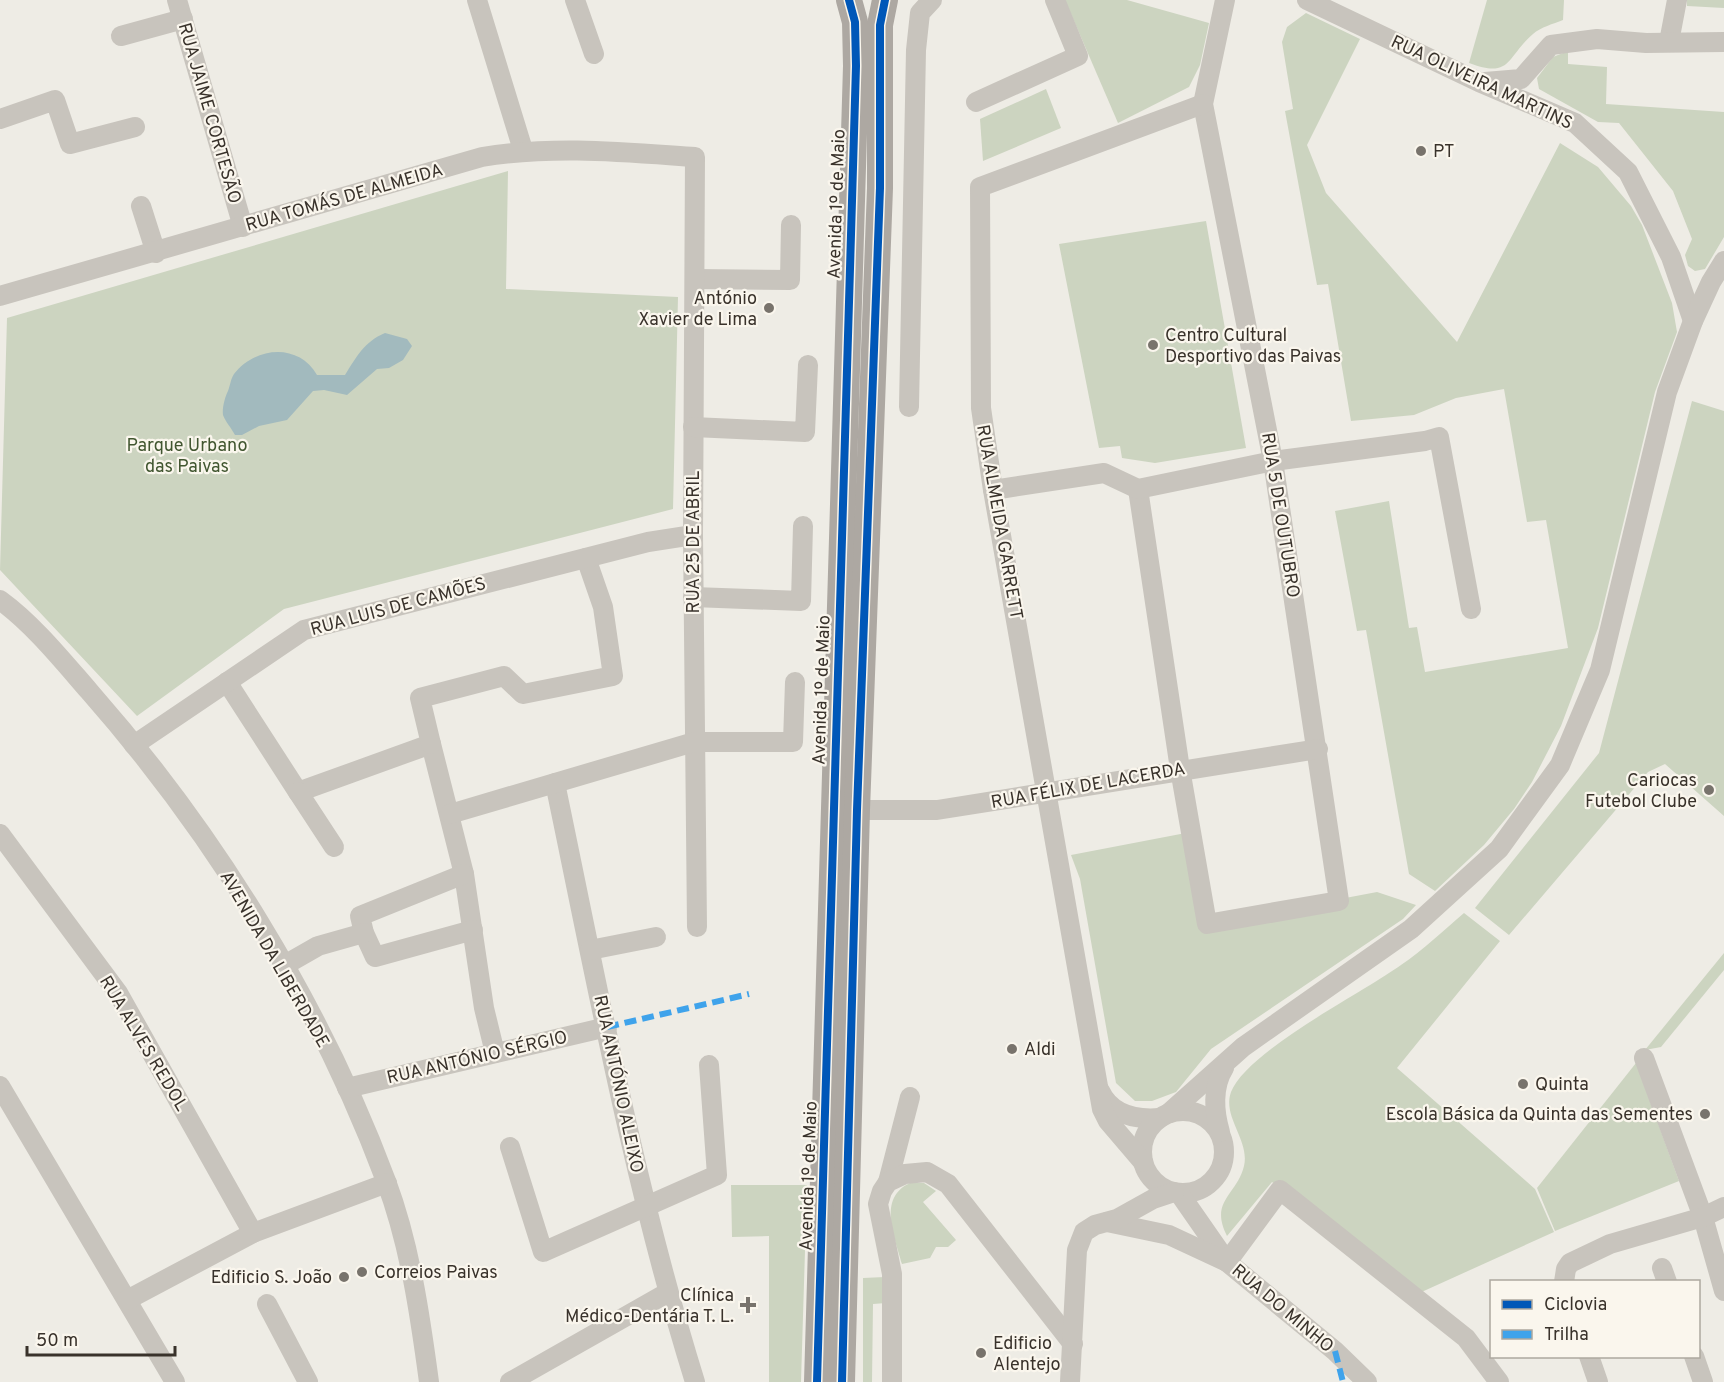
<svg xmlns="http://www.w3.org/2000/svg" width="1724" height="1382" font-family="Overpass,sans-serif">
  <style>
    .green { fill: #ccd4c0 }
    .water { fill: #a2babe }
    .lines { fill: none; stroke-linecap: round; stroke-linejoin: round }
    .minor { stroke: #c8c4bd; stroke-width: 20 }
    .major { stroke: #ada8a2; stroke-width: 26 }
    .quiet { stroke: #3fa3eb; stroke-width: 6; stroke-dasharray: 12 6; stroke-linecap: butt }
    .cycleway-casing { stroke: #faf6ed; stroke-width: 11 }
    .cycleway { stroke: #0057b8; stroke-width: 8 }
    .poi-dot { fill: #78736c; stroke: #faf6ed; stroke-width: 2 }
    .labels { text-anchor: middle; stroke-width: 4.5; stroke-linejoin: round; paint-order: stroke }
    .street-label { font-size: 18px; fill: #39322b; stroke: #faf6ed }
    .poi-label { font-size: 18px; fill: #39322b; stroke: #faf6ed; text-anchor: start }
    .park-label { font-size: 18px; fill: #415630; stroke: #faf6ed }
  </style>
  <rect width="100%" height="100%" fill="#eeece5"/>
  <g class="green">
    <polygon points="1065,0 1127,0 1209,23 1200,65 1189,87 1118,123"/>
    <path d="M1487 0H1564L1563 20C1553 24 1541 27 1533 34 1506 57 1512 79 1469 63Z"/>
    <polygon points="1687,0 1724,0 1724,8 1687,6"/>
    <polygon points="1306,13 1360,39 1307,145 1326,193 1457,342 1560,143 1598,167 1631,206 1642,225 1672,303 1677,332 1655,392 1598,628 1561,726 1532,782 1514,809 1484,845 1435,891 1409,874 1366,630 1357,631 1335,511 1389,501 1409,628 1417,627 1425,672 1568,648 1546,520 1527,522 1504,389 1456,398 1414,415 1351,421 1328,284 1317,285 1285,111 1293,109 1282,42 1287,27"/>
    <polygon points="1568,51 1568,64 1607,67 1606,104 1724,112 1724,237 1705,269 1695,271 1688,266 1685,255 1692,239 1673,191 1619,123 1598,122 1539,89 1537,78 1553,57"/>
    <polygon points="1046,89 1061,128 983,161 980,119"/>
    <polygon points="508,171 506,289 678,297 673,509 284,609 137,716 0,570 7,318"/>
    <polygon points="1206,221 1246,448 1155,463 1122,458 1120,446 1099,448 1059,244"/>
    <polygon points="1692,401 1724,411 1724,816 1665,764 1648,772 1509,935 1475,908 1599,753"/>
    <polygon points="1191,832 1207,924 1377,892 1416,905 1403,919 1211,1049 1176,1092 1152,1101 1135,1101 1116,1083 1080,879 1071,855"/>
    <path d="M1464 913 1500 941 1397 1068 1535 1189 1554 1232 1415 1295 1272 1182 1227 1236C1209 1201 1237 1195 1244 1166 1250 1140 1222 1117 1231 1092 1247 1051 1362 993 1401 965 1423 950 1444 930 1464 913Z"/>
    <polygon points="1724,953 1724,970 1661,1047 1645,1050"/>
    <polygon points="1636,1063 1679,1181 1555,1231 1537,1188"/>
    <path d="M910 1183H924L936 1191 923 1202 956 1240 948 1247H936L930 1258 902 1264C895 1237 877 1198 910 1183Z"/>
    <polygon points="731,1185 807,1185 801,1382 769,1382 769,1236 732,1237"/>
    <polygon points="885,1277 886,1303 873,1304 872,1382 863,1382 863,1278"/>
  </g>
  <path class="water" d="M385 333 407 339 412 346 403 360 389 368 377 369 347 395 324 390 313 391 287 420 259 426 242 435H235C232 429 225 421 223 415 222 408 225 397 228 391 230 386 231 378 234 374 256 346 299 343 317 375H345C357 356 364 342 385 333Z"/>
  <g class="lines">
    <g class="minor">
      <polyline points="177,0 243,227"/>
      <polyline points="477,0 523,150"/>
      <polyline points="575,0 594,54"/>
      <polyline points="1307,0 1479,82 1575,123 1628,172 1671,257 1693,321"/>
      <polyline points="121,36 183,19"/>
      <polyline points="1669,42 1677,0"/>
      <polyline points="1485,82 1521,79 1551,45 1597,39 1646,43 1724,42"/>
      <polyline points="976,102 1078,56 1055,0"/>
      <polyline points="0,119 55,100 70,144 135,127"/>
      <polyline points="141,206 156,253"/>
      <polyline points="695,279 790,280 791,225"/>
      <path d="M0 296 482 157C554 145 623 152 695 157L693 535 697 927"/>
      <polyline points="909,407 916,50 920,13 932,0"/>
      <polyline points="693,427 805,432 808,365"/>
      <polyline points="1138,489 1180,769 1207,924 1339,901 1273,461 1203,104 1225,0"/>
      <polyline points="993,490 1104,473 1138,489 1273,461 1425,441 1439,437 1471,609"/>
      <polyline points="693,597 801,601 803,526"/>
      <path d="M0 600C33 624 62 660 89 691 214 833 320 1004 386 1181 410 1245 420 1315 429 1382"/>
      <polyline points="227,682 298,792 431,744 464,874 484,1008 495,1053"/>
      <polyline points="431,744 420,698 504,676 523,694 613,676 603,607 586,558"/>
      <polyline points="134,745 304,630 648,542 693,535"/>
      <path d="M555 783C597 984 634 1186 695 1382"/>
      <polyline points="298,792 334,847"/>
      <polyline points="857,810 937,810 1318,749"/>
      <polyline points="450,814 694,742 793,742 795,682"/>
      <polyline points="0,834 118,993 253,1233"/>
      <polyline points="464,874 360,916 364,933 375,957 473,930"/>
      <polyline points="590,950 656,937"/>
      <polyline points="283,966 318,946 364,933"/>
      <polyline points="1644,1058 1703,1217 1724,1291"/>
      <polyline points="0,1086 175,1382"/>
      <polyline points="347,1088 607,1027"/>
      <path d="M1100 1091C1111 1115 1136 1120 1160 1118"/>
      <circle cx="1183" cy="1152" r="41"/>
      <polyline points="1169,1113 1243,1047 1411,929 1499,849 1560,765 1600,670 1667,392 1693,321 1711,282 1724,261"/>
      <path d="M1220 1132C1214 1112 1212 1087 1224 1068"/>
      <polyline points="510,1147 543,1252 717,1175 709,1065"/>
      <polyline points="1143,1162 1108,1121 1102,1109 993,490 981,408 980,187 1203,104"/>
      <polyline points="888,1182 910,1097"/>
      <polyline points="1179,1193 1227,1262 1335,1351 1367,1382"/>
      <polyline points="1107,1222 1169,1235 1227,1262 1280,1190 1466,1338 1499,1382"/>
      <polyline points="1662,1268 1667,1282"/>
      <polyline points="1564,1282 1566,1269 1570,1263 1610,1244 1703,1217 1724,1207"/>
      <polyline points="127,1300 253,1233 387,1183"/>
      <polyline points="267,1304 308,1382"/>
      <polyline points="1589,1356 1598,1382"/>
      <polyline points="1694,1356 1703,1382"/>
      <polyline points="510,1382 667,1293"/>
      <polyline points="892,1382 892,1274 878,1204 882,1191 888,1182 905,1174 927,1172 948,1184 1073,1344"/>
      <polyline points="1070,1382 1077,1250 1084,1232 1095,1225 1117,1219 1153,1199 1174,1192"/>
    </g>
    <g class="major">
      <polyline points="817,1382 856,66 855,22 849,0"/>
      <polyline points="842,1382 857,810 880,188 880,25 885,0"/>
    </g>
    <g class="quiet">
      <polyline points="607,1027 749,994"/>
      <polyline points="1335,1351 1343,1382"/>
    </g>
    <g class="cycleway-casing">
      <g id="cycleway">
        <polyline points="817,1382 856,66 855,22 849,0"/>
        <polyline points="842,1382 857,810 880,188 880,25 885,0"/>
      </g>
    </g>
    <use href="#cycleway" class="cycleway"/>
  </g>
  <g class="poi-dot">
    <circle cx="1421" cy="151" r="6"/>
    <circle cx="769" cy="308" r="6"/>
    <circle cx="1153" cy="345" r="6"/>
    <circle cx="1709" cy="790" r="6"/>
    <circle cx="1012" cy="1049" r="6"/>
    <circle cx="1523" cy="1084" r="6"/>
    <circle cx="1705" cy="1114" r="6"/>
    <circle cx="362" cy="1272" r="6"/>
    <circle cx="344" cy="1277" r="6"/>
    <path d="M745 1296h6v6h6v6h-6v6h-6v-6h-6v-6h6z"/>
    <circle cx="981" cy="1353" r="6"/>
  </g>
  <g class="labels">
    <g class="street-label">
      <text transform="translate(1482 82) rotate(25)" y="6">RUA OLIVEIRA MARTINS</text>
      <text transform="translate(210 113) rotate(74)" y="6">RUA JAIME CORTESÃO</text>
      <text transform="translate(344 197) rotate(-16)" y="6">RUA TOMÁS DE ALMEIDA</text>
      <text transform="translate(836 204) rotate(-88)" y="6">Avenida 1º de Maio</text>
      <text transform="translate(1281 515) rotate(81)" y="6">RUA 5 DE OUTUBRO</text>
      <text transform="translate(1000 522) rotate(80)" y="6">RUA ALMEIDA GARRETT</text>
      <text transform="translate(693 542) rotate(-90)" y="6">RUA 25 DE ABRIL</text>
      <text transform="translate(398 606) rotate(-15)" y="6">RUA LUIS DE CAMÕES</text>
      <text transform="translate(821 690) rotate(-88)" y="6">Avenida 1º de Maio</text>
      <text transform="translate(1088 785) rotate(-10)" y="6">RUA FÉLIX DE LACERDA</text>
      <text transform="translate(275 959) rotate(60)" y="6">AVENIDA DA LIBERDADE</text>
      <text transform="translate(144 1043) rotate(59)" y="6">RUA ALVES REDOL</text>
      <text transform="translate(477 1057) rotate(-13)" y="6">RUA ANTÓNIO SÉRGIO</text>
      <text transform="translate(619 1084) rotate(78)" y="6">RUA ANTÓNIO ALEIXO</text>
      <text transform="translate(808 1176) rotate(-88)" y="6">Avenida 1º de Maio</text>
      <text transform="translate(1283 1308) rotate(40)" y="6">RUA DO MINHO</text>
    </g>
    <g class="poi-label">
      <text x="1433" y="157">PT</text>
      <text x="757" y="304" text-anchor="end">António<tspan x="757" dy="21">Xavier de Lima</tspan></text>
      <text x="1165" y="341">Centro Cultural<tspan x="1165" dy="21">Desportivo das Paivas</tspan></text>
      <text x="1697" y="786" text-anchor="end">Cariocas<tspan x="1697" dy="21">Futebol Clube</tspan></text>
      <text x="1024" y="1055">Aldi</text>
      <text x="1535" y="1090">Quinta</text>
      <text x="1693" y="1120" text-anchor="end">Escola Básica da Quinta das Sementes</text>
      <text x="374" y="1278">Correios Paivas</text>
      <text x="332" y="1283" text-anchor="end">Edificio S. João</text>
      <text x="734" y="1301" text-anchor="end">Clínica<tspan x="734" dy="21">Médico-Dentária T. L.</tspan></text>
      <text x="993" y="1349">Edificio<tspan x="993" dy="21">Alentejo</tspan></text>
    </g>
    <g class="park-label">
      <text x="187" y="451">Parque Urbano<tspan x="187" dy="21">das Paivas</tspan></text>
    </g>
  </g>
  <rect x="1490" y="1280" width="210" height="78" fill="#faf6ed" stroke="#ada89f" stroke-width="1.5"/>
  <rect x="1502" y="1300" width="30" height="9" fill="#0057b8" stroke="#ada89f" stroke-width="1.5"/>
  <text x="1544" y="1310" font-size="18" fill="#39322b">Ciclovia</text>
  <rect x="1502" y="1330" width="30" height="9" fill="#3fa3eb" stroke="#ada89f" stroke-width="1.5"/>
  <text x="1544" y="1340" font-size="18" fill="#39322b">Trilha</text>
  <path d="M27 1346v9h148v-9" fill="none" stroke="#39322b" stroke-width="3"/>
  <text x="36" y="1346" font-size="18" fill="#39322b" stroke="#faf6ed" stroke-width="4.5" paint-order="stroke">50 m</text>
</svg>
